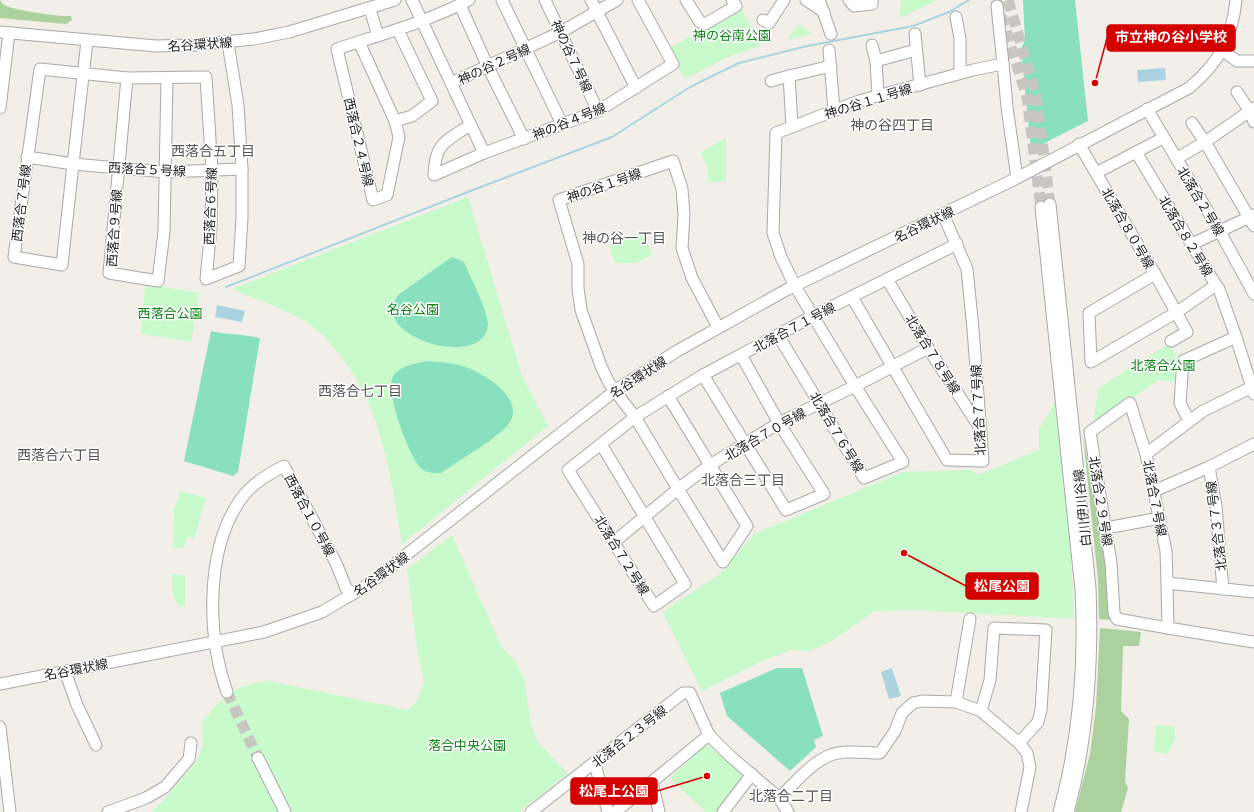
<svg xmlns="http://www.w3.org/2000/svg" width="1254" height="812" font-family="'Open Sans','Noto Sans JP',sans-serif">
  <style>
    .forest { fill: #add19e }
    .park { fill: #c8facc }
    .pitch { fill: #88e0be }
    .water { fill: #aad3df }
    .lines { fill: none; stroke-linecap: round; stroke-linejoin: round }
    .stream { stroke: #aad3df; stroke-width: 2 }
    .minor-tunnel { stroke: #c8c6c1; stroke-width: 11; stroke-dasharray: 11 5.5; stroke-linecap: butt }
    .minor-casing { stroke: #a9a9a9; stroke-width: 13 }
    .minor { stroke: #fff; stroke-width: 11 }
    .labels { text-anchor: middle; stroke-width: 3; stroke-linejoin: round; paint-order: stroke }
    .park-label { font-size: 13px; fill: #0c8416; stroke: #fff }
    .street-label { font-size: 13px; fill: #222; stroke: #fff }
    .neighbourhood-label { font-size: 14px; fill: #555; stroke: #fff }
    .leader { fill: none; stroke: #d40000; stroke-width: 1.5 }
    .callout-dot { fill: #d40000; stroke: #fff; stroke-width: 1.5 }
    .callout { fill: #d40000; stroke: #d40000; stroke-width: 1.5 }
    .callout-label { font-size: 14px; text-anchor: middle; font-weight: bold; fill: #fff }
  </style>
  <rect width="100%" height="100%" fill="#f2efe9"/>
  <g class="forest">
    <path d="M0 0C1 1 2 4 4 5 12 10 60 17 71 16L72 20 66 24 0 18Z"/>
    <polygon points="1083,436 1105,545 1111,620 1099,619 1098,579"/>
    <polygon points="1100,628 1141,632 1139,646 1123,646 1121,711 1129,719 1125,782 1128,788 1121,812 1075,812 1090,754 1096,707"/>
  </g>
  <g class="park">
    <polygon points="901,0 937,0 900,18"/>
    <polygon points="741,8 761,46 730,56 685,79 668,49"/>
    <polygon points="799,24 813,34 788,39"/>
    <polygon points="726,138 726,182 708,182 708,171 701,152"/>
    <path d="M468 197 522 376 548 426 402 544C390 474 383 406 335 349 325 337 314 325 299 318 278 306 254 299 232 289Z"/>
    <polygon points="636,234 645,234 652,255 635,263 615,263 609,244"/>
    <polygon points="145,284 199,293 191,342 141,334"/>
    <polygon points="1170,344 1180,364 1180,382 1158,380 1093,426 1098,389 1138,362"/>
    <path d="M1055 403 1070 525 1074 619 917 610 874 611 832 641 810 651 790 650 762 661 702 691 663 612 721 573 754 534 903 472 970 470 978 475 1039 450V428C1046 420 1049 411 1055 403Z"/>
    <polygon points="180,491 206,498 194,538 187,537 184,548 173,548 174,510"/>
    <polygon points="452,535 502,648 514,659 524,678 531,724 537,741 568,774 519,812 151,812 165,799 195,764 203,746 202,723 214,707 238,688 255,683 269,681 408,710 416,702 424,682 417,647 407,569"/>
    <polygon points="172,574 185,576 185,606 178,606 173,595"/>
    <polygon points="1156,725 1175,727 1175,738 1168,754 1154,751"/>
    <polygon points="707,744 744,775 716,812 706,812 670,778"/>
  </g>
  <g class="pitch">
    <polygon points="1023,0 1075,0 1088,121 1031,150 1021,49 1025,40"/>
    <path d="M452 257 464 262C470 276 488 311 488 324 486 372 366 337 398 295Z"/>
    <path d="M211 331C228 335 244 334 260 338L238 472 233 476 184 461Z"/>
    <path d="M426 361C437 362 448 362 459 365 479 370 525 396 510 422 502 436 456 462 441 473 434 473 426 473 421 468 409 457 386 394 392 379 396 366 415 364 426 361Z"/>
    <polygon points="777,668 802,668 823,736 814,740 816,747 790,771 727,716 720,693"/>
  </g>
  <g class="water">
    <polygon points="1165,68 1166,80 1138,82 1137,70"/>
    <polygon points="217,305 245,311 242,322 215,317"/>
    <polygon points="892,668 901,696 889,699 881,672"/>
  </g>
  <g class="lines">
    <polyline class="stream" points="226,287 478,188 612,137 690,87 739,63 807,46 913,26 949,12 969,0"/>
    <g class="minor-tunnel">
      <polyline points="996,0 1027,97 1041,207"/>
      <polyline points="1008,0 1036,95 1050,204"/>
      <polyline points="227,692 258,758"/>
    </g>
    <g class="minor-casing">
      <g id="minor">
        <polyline points="412,0 451,83 561,32 617,0"/>
        <polyline points="502,0 562,124"/>
        <polyline points="545,0 598,111"/>
        <polyline points="591,0 636,88"/>
        <polyline points="686,0 700,22 705,24 736,6 732,0"/>
        <polyline points="806,0 824,12"/>
        <polyline points="819,0 831,34"/>
        <polyline points="849,0 854,6 872,4 872,0"/>
        <polyline points="460,5 488,67 524,139"/>
        <polyline points="997,6 1003,64"/>
        <polyline points="370,9 378,36"/>
        <polyline points="956,17 960,39 960,73"/>
        <polyline points="763,20 769,23 784,0"/>
        <polyline points="0,32 156,46 194,45 254,39 289,32 395,0"/>
        <polyline points="915,34 920,85"/>
        <polyline points="87,41 73,164 166,172 242,169 238,105 228,43"/>
        <path d="M359 42 395 121 399 137 387 195 373 200 337 49C382 34 427 22 469 0"/>
        <polyline points="872,45 876,61 878,96"/>
        <polyline points="829,50 834,110"/>
        <polyline points="1223,51 1237,61 1254,61"/>
        <polyline points="876,61 916,50"/>
        <polyline points="127,78 109,273 158,281 164,232 167,78"/>
        <polyline points="771,81 789,76"/>
        <polyline points="451,83 484,153 598,111 673,64 638,0"/>
        <polyline points="1237,92 1249,110 1254,122"/>
        <polyline points="0,108 9,33"/>
        <polyline points="1254,108 1205,142 1254,226"/>
        <polyline points="1147,109 1219,230 1254,294"/>
        <polyline points="395,121 412,116 432,101 398,30"/>
        <path d="M470 125C445 142 435 143 434 175L484 153"/>
        <polyline points="792,126 789,76 831,66"/>
        <polyline points="1079,144 1155,274 1187,332 1171,341"/>
        <polyline points="1136,152 1216,285 1177,312 1091,362 1089,313 1155,274"/>
        <polyline points="27,157 73,164 62,265 14,257 40,69 127,78 206,77 212,171 211,228 206,279 239,266 242,218 242,169"/>
        <polyline points="1176,159 1205,142 1192,123"/>
        <polyline points="1096,173 1163,138"/>
        <path d="M1050 204 1090 588C1093 664 1088 739 1068 812"/>
        <path d="M1041 207 1081 590C1085 665 1079 739 1059 812"/>
        <polyline points="1192,244 1254,215"/>
        <polyline points="887,279 928,348 980,428"/>
        <polyline points="1216,285 1219,289 1236,337"/>
        <polyline points="852,297 947,460 983,461 973,329 967,269 943,214"/>
        <polyline points="718,327 692,278 682,248 684,215 682,189 673,161 559,200 578,264 578,288 581,310 601,366 609,383 635,417 678,489 710,465 779,423 855,386 795,286 781,257 773,233 776,133 859,101 973,70 1003,64 1007,107 1017,178"/>
        <polyline points="778,335 864,478 903,462 855,386 928,348"/>
        <polyline points="703,375 786,510 824,494 779,423 741,355"/>
        <polyline points="1254,386 1203,411 1146,454 1166,551 1167,583 1254,592"/>
        <polyline points="1189,421 1180,403 1183,361 1236,337 1254,394"/>
        <polyline points="601,444 685,584 654,606 568,470 635,417 703,375 813,316 957,244"/>
        <polyline points="1146,454 1130,403 1090,432 1111,563 1114,613 1117,619 1168,628"/>
        <polyline points="1154,491 1209,467"/>
        <polyline points="1106,528 1160,518"/>
        <polyline points="614,542 678,489 723,562 747,526 668,396"/>
        <polyline points="1167,583 1168,628 1254,642"/>
        <polyline points="1223,589 1216,506 1209,467 1254,444"/>
        <polyline points="65,671 77,705 96,745"/>
        <path d="M0 684 264 632 322 612 369 584 616 390 677 351 788 289 1017 178 1189 88C1219 63 1232 39 1236 0"/>
        <path d="M227 692C207 636 205 549 241 499 251 484 268 474 284 466L336 563 346 588 353 594"/>
        <polyline points="956,702 970,619"/>
        <polyline points="981,711 990,680 994,628 1046,630 1041,710 1038,722 1019,743"/>
        <polyline points="0,727 10,812"/>
        <polyline points="258,758 285,812"/>
        <polyline points="595,764 608,812"/>
        <polyline points="652,782 659,812"/>
        <path d="M779 798C794 784 809 765 828 756 843 749 864 753 880 753L895 731 902 713 913 703 922 701 956 702 981 711 1019 743 1027 753 1030 767 1021 812"/>
        <polyline points="108,812 146,798 165,787 189,759 191,743"/>
        <polyline points="531,812 683,693 690,693 709,735"/>
        <polyline points="615,812 709,735 730,756 779,798 788,812"/>
        <polyline points="723,812 752,774"/>
      </g>
    </g>
    <use href="#minor" class="minor"/>
  </g>
  <g class="labels">
    <g class="park-label">
      <text x="732" y="40">神の谷南公園</text>
      <text x="413" y="314">名谷公園</text>
      <text x="170" y="318">西落合公園</text>
      <text x="1163" y="370">北落合公園</text>
      <text x="467" y="750">落合中央公園</text>
    </g>
    <g class="street-label">
      <text transform="translate(200 44) rotate(-4)" y="5">名谷環状線</text>
      <text transform="translate(572 56) rotate(65)" y="5">神の谷７号線</text>
      <text transform="translate(494 64) rotate(-25)" y="5">神の谷２号線</text>
      <text transform="translate(868 101) rotate(-17)" y="5">神の谷１１号線</text>
      <text transform="translate(569 121) rotate(-22)" y="5">神の谷４号線</text>
      <text transform="translate(359 142) rotate(77)" y="5">西落合２４号線</text>
      <text transform="translate(147 169) rotate(3)" y="5">西落合５号線</text>
      <text transform="translate(604 185) rotate(-19)" y="5">神の谷１号線</text>
      <text transform="translate(1201 201) rotate(59)" y="5">北落合２号線</text>
      <text transform="translate(21 203) rotate(-83)" y="5">西落合７号線</text>
      <text transform="translate(210 206) rotate(-88)" y="5">西落合６号線</text>
      <text transform="translate(924 224) rotate(-26)" y="5">名谷環状線</text>
      <text transform="translate(114 228) rotate(-86)" y="5">西落合９号線</text>
      <text transform="translate(1128 228) rotate(60)" y="5">北落合８０号線</text>
      <text transform="translate(1186 236) rotate(59)" y="5">北落合８２号線</text>
      <text transform="translate(794 327) rotate(-28)" y="5">北落合７１号線</text>
      <text transform="translate(933 354) rotate(58)" y="5">北落合７８号線</text>
      <text transform="translate(638 377) rotate(-33)" y="5">名谷環状線</text>
      <text transform="translate(978 410) rotate(-93)" y="5">北落合７７号線</text>
      <text transform="translate(837 432) rotate(59)" y="5">北落合７６号線</text>
      <text transform="translate(765 434) rotate(-30)" y="5">北落合７０号線</text>
      <text transform="translate(1155 498) rotate(79)" y="5">北落合７号線</text>
      <text transform="translate(1101 501) rotate(81)" y="5">北落合２９号線</text>
      <text transform="translate(1082 508) rotate(-96)" y="5">白川伊川谷線</text>
      <text transform="translate(310 515) rotate(62)" y="5">西落合１０号線</text>
      <text transform="translate(1216 526) rotate(-97)" y="5">北落合３７号線</text>
      <text transform="translate(622 555) rotate(58)" y="5">北落合７２号線</text>
      <text transform="translate(381 574) rotate(-36)" y="5">名谷環状線</text>
      <text transform="translate(76 669) rotate(-11)" y="5">名谷環状線</text>
      <text transform="translate(629 736) rotate(-38)" y="5">北落合２３号線</text>
    </g>
    <g class="neighbourhood-label">
      <text x="892" y="130">神の谷四丁目</text>
      <text x="213" y="156">西落合五丁目</text>
      <text x="624" y="243">神の谷一丁目</text>
      <text x="360" y="396">西落合七丁目</text>
      <text x="59" y="460">西落合六丁目</text>
      <text x="743" y="485">北落合三丁目</text>
      <text x="791" y="801">北落合二丁目</text>
    </g>
  </g>
  <path class="leader" d="M1095 83L1107 38M904 553L966 586M707 776L657 791"/>
  <g class="callout-dot">
    <circle cx="1095" cy="83" r="4"/>
    <circle cx="904" cy="553" r="4"/>
    <circle cx="707" cy="776" r="4"/>
  </g>
  <g class="callout">
    <rect x="1107" y="25" width="128" height="26" rx="4"/>
    <rect x="966" y="573" width="72" height="26" rx="4"/>
    <rect x="571" y="778" width="86" height="26" rx="4"/>
  </g>
  <g class="callout-label">
    <text x="1171" y="42">市立神の谷小学校</text>
    <text x="1002" y="591">松尾公園</text>
    <text x="614" y="796">松尾上公園</text>
  </g>
</svg>
